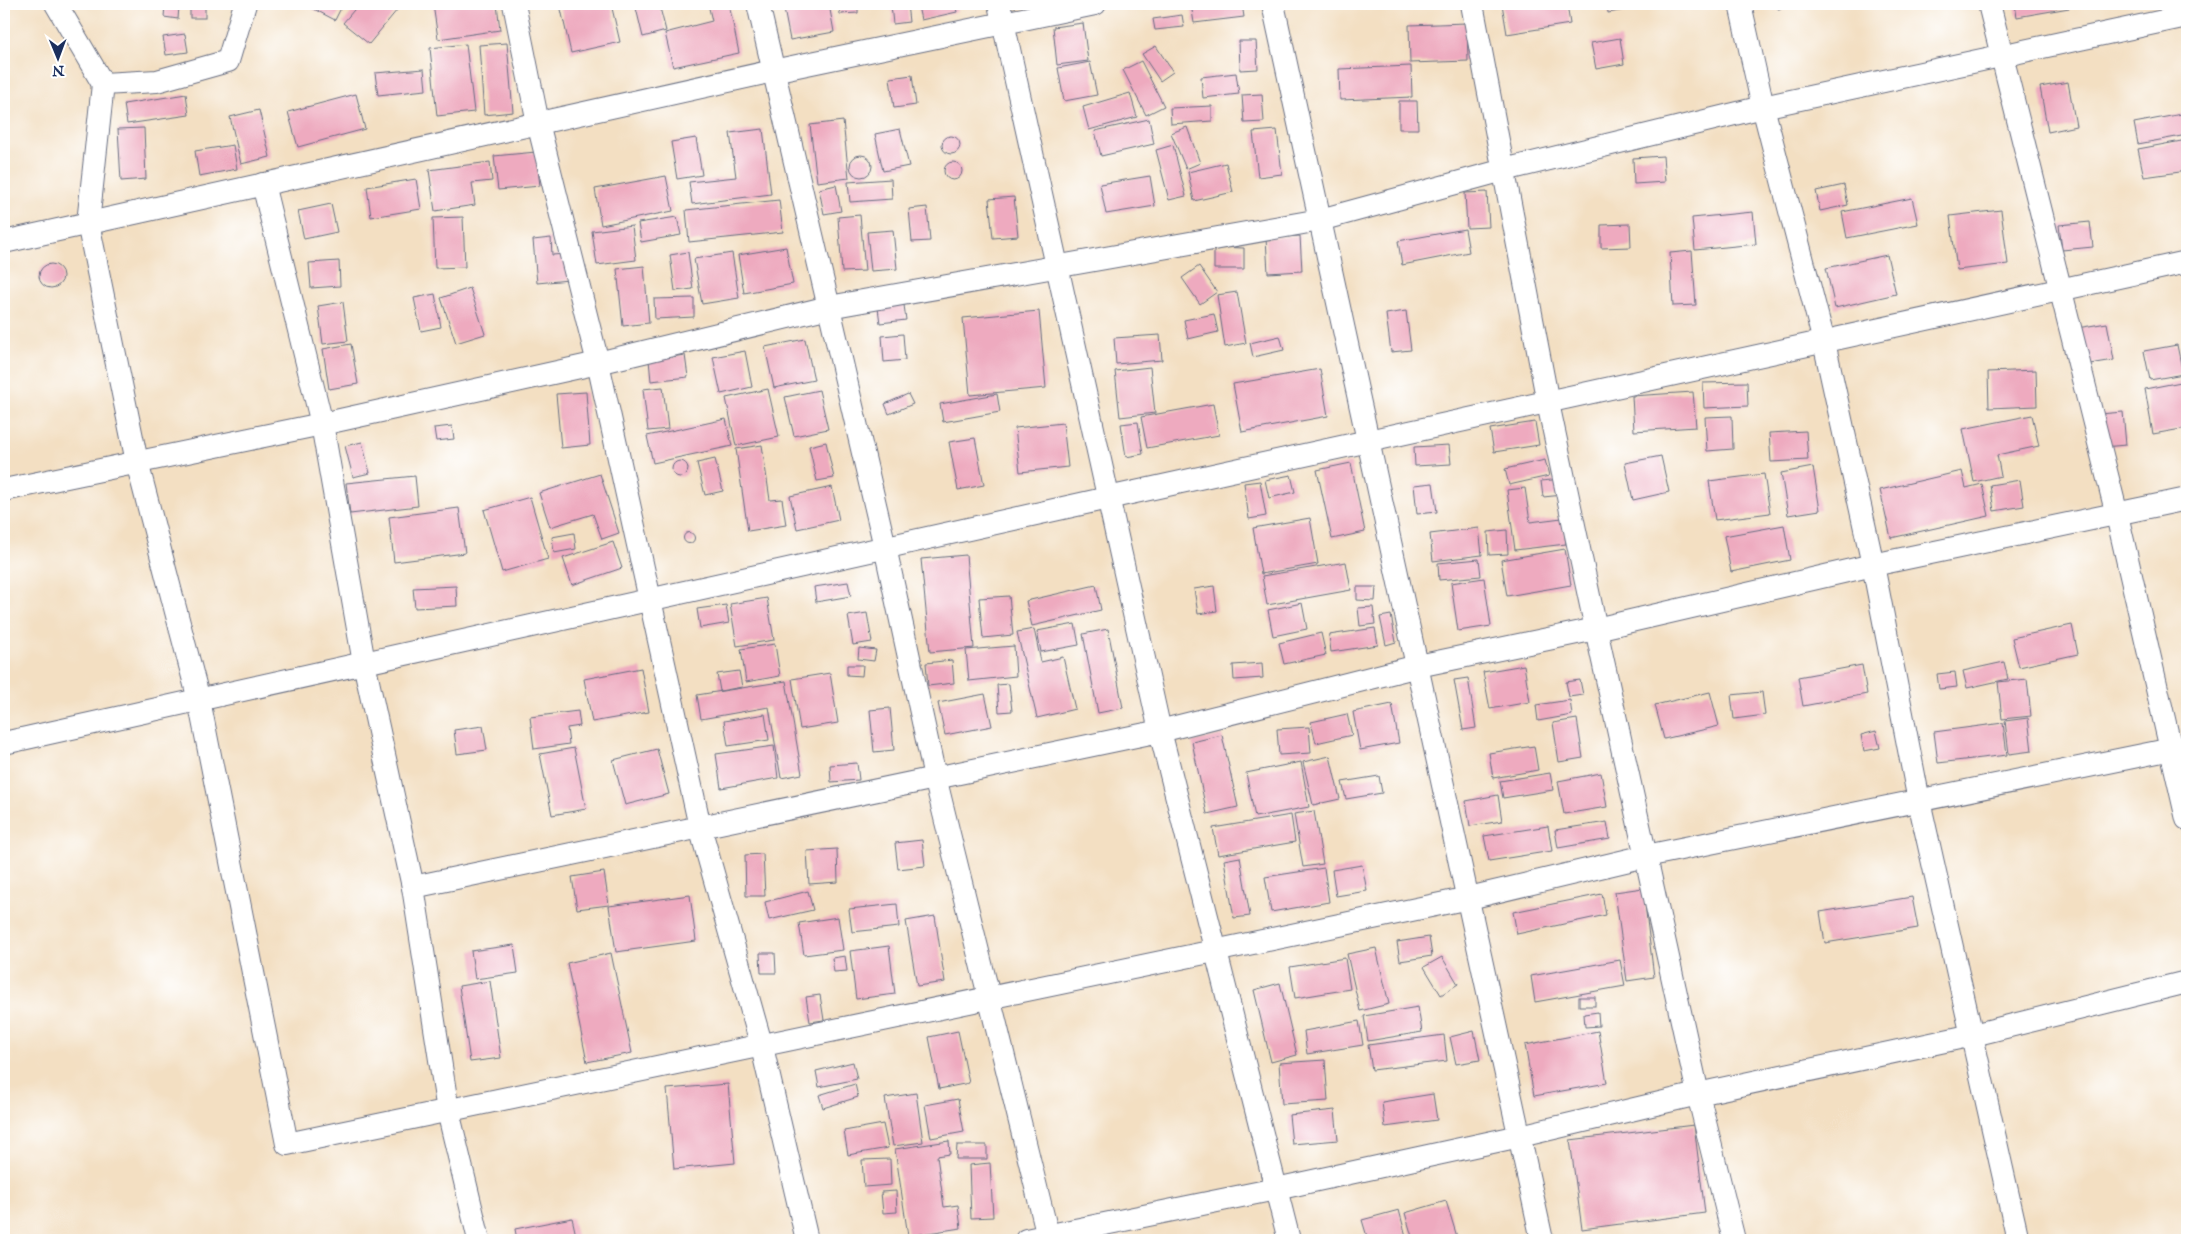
<svg xmlns="http://www.w3.org/2000/svg" width="2191" height="1244" font-family="'IM FELL English',serif">
  <style>
    .building { fill: #eeaabf }
    .lines { fill: none; stroke-linecap: round; stroke-linejoin: round }
    .street-casing { stroke: #676d81; stroke-width: 24 }
    .street { stroke: #fff; stroke-width: 22 }
  </style>
  <rect width="100%" height="100%" fill="#fff"/>
  <filter id="ink" filterUnits="userSpaceOnUse"><feTurbulence type="fractalNoise" baseFrequency=".02" numOctaves="2"/><feDisplacementMap in="SourceGraphic" scale="10" xChannelSelector="R" yChannelSelector="G"/><feConvolveMatrix kernelMatrix="1 2 1 2 8 2 1 2 1" color-interpolation-filters="sRGB"/></filter>
  <filter id="wash" filterUnits="userSpaceOnUse"><feTurbulence type="fractalNoise" baseFrequency=".0096" numOctaves="4" result="noise"/><feDisplacementMap in="SourceGraphic" scale="20" xChannelSelector="R" yChannelSelector="G"/><feGaussianBlur stdDeviation="1.12" result="paint"/><feColorMatrix in="noise" values="0 0 0 0 0 0 0 0 0 0 0 0 0 0 0 0 0 1.4 0 .05"/><feComposite in="paint" operator="in"/></filter>
  <g filter="url(#wash)">
    <rect width="100%" height="100%" fill="#f3dfc2"/>
    <g id="blocks">
      <g class="building">
        <rect x="190" y="4" width="15" height="14"/>
        <polygon points="311,4 343,4 335,20 310,7"/>
        <polygon points="359,4 402,4 369,44 343,23"/>
        <polygon points="433,4 497,4 500,30 438,39"/>
        <polygon points="611,4 620,42 571,53 560,5"/>
        <polygon points="635,4 659,4 666,31 643,37"/>
        <polygon points="708,4 729,4 739,53 673,67 665,33 712,21"/>
        <polygon points="783,4 829,4 834,32 790,40"/>
        <polygon points="839,4 858,4 858,13 840,14"/>
        <polygon points="907,4 909,22 893,24 891,5"/>
        <polygon points="929,4 955,4 957,12 921,20 918,6"/>
        <polygon points="1191,4 1242,4 1244,17 1194,23"/>
        <polygon points="1502,4 1567,4 1570,24 1507,34"/>
        <polygon points="1607,4 1653,4 1653,5 1608,13"/>
        <polygon points="1777,4 1801,4 1801,5 1778,9"/>
        <polygon points="2015,4 2069,4 2069,8 2017,17"/>
        <polygon points="165,5 179,6 178,19 164,17"/>
        <polygon points="1182,15 1184,27 1155,30 1153,19"/>
        <polygon points="1083,23 1088,61 1057,65 1053,27"/>
        <polygon points="1467,23 1468,61 1410,63 1409,25"/>
        <polygon points="185,34 188,52 166,55 163,37"/>
        <polygon points="1620,38 1624,64 1596,69 1591,43"/>
        <polygon points="1239,41 1256,41 1258,69 1240,70"/>
        <polygon points="507,43 513,112 484,115 479,45"/>
        <polygon points="466,44 474,112 437,116 430,48"/>
        <polygon points="1156,46 1173,72 1160,81 1142,54"/>
        <polygon points="1141,61 1164,106 1146,115 1123,70"/>
        <polygon points="1090,62 1097,95 1064,101 1058,68"/>
        <polygon points="1411,66 1412,97 1340,100 1339,69"/>
        <polygon points="424,69 426,90 378,95 375,73"/>
        <polygon points="1236,73 1239,94 1203,98 1201,77"/>
        <polygon points="912,75 916,105 894,108 890,78"/>
        <polygon points="2068,82 2076,126 2048,132 2040,87"/>
        <polygon points="1130,93 1137,117 1089,130 1083,107"/>
        <polygon points="186,94 189,115 127,124 124,104"/>
        <polygon points="356,94 365,129 298,147 288,112"/>
        <polygon points="1262,94 1264,122 1244,123 1242,95"/>
        <polygon points="1399,101 1417,101 1418,129 1399,129"/>
        <polygon points="1212,106 1212,121 1171,124 1170,108"/>
        <polygon points="259,110 270,157 241,164 230,117"/>
        <polygon points="2187,113 2187,135 2138,144 2134,123"/>
        <polygon points="1149,119 1154,144 1101,156 1095,131"/>
        <polygon points="843,121 849,178 817,182 810,125"/>
        <polygon points="1187,127 1200,163 1186,169 1171,133"/>
        <polygon points="144,128 146,179 121,181 118,129"/>
        <polygon points="763,129 771,194 692,204 689,182 736,177 730,133"/>
        <polygon points="900,129 909,166 883,171 875,134"/>
        <polygon points="1277,130 1282,174 1258,177 1253,132"/>
        <circle cx="951" cy="145" r="9"/>
        <polygon points="696,138 702,175 677,179 671,142"/>
        <polygon points="2187,140 2187,171 2144,177 2138,149"/>
        <polygon points="233,145 237,169 199,176 195,151"/>
        <polygon points="1173,145 1186,196 1169,200 1156,150"/>
        <polygon points="536,152 540,186 498,190 494,156"/>
        <circle cx="861" cy="166" r="11"/>
        <polygon points="1663,156 1665,182 1634,184 1633,158"/>
        <polygon points="490,162 492,181 472,183 475,205 435,211 429,170"/>
        <circle cx="953" cy="171" r="9"/>
        <polygon points="1226,163 1233,192 1194,201 1188,172"/>
        <polygon points="666,176 673,211 601,225 595,189"/>
        <polygon points="1150,176 1155,206 1106,214 1100,184"/>
        <polygon points="416,179 421,209 371,217 367,187"/>
        <polygon points="891,179 892,199 850,202 848,182"/>
        <polygon points="836,185 841,211 824,214 819,189"/>
        <polygon points="1844,185 1848,205 1820,211 1816,191"/>
        <polygon points="1487,192 1489,227 1467,228 1465,193"/>
        <polygon points="1014,197 1018,236 993,238 989,199"/>
        <polygon points="1912,198 1918,224 1847,238 1842,212"/>
        <polygon points="779,200 783,232 689,242 686,210"/>
        <polygon points="331,204 337,232 304,239 298,211"/>
        <polygon points="927,207 930,241 912,242 909,209"/>
        <polygon points="2001,210 2008,264 1957,270 1950,216"/>
        <polygon points="1753,212 1756,244 1695,250 1692,218"/>
        <polygon points="860,215 865,271 842,272 838,217"/>
        <polygon points="463,217 465,267 435,268 433,218"/>
        <polygon points="677,217 681,235 641,242 638,223"/>
        <polygon points="2090,222 2093,247 2062,250 2059,225"/>
        <polygon points="1630,224 1631,247 1601,248 1601,225"/>
        <polygon points="632,226 636,260 597,265 592,231"/>
        <polygon points="1465,229 1469,252 1402,265 1398,241"/>
        <polygon points="893,230 897,269 871,271 867,232"/>
        <polygon points="1300,236 1302,271 1268,273 1266,238"/>
        <polygon points="551,238 552,255 566,254 569,280 537,283 533,240"/>
        <polygon points="786,247 793,284 744,293 738,255"/>
        <polygon points="1214,247 1244,248 1244,269 1214,269"/>
        <polygon points="1692,251 1696,305 1673,306 1670,253"/>
        <polygon points="688,252 693,289 675,291 670,255"/>
        <polygon points="732,253 739,298 702,304 694,259"/>
        <polygon points="1887,255 1896,294 1835,308 1826,268"/>
        <polygon points="339,261 340,286 311,288 309,263"/>
        <circle cx="51" cy="276" r="12"/>
        <polygon points="644,266 649,323 623,326 617,269"/>
        <polygon points="1199,266 1217,292 1200,304 1182,278"/>
        <polygon points="470,288 485,334 456,343 441,298"/>
        <polygon points="1237,292 1246,343 1225,347 1217,295"/>
        <polygon points="435,294 441,327 421,331 414,298"/>
        <polygon points="694,298 694,317 655,319 654,299"/>
        <polygon points="343,302 348,341 323,344 318,306"/>
        <polygon points="904,305 906,320 880,323 878,308"/>
        <polygon points="1039,311 1046,388 970,395 963,318"/>
        <polygon points="1406,311 1411,350 1391,352 1386,314"/>
        <polygon points="1214,314 1218,332 1188,339 1184,320"/>
        <polygon points="2107,323 2114,360 2084,365 2077,328"/>
        <polygon points="903,334 905,360 884,362 882,336"/>
        <polygon points="1160,335 1162,360 1116,364 1114,338"/>
        <polygon points="1280,336 1284,350 1253,357 1250,343"/>
        <polygon points="805,339 814,380 774,388 765,347"/>
        <polygon points="351,344 358,384 329,389 323,349"/>
        <polygon points="2177,345 2183,374 2150,380 2144,351"/>
        <polygon points="745,351 752,387 721,394 713,357"/>
        <polygon points="685,355 688,377 651,381 649,360"/>
        <polygon points="1150,367 1155,413 1120,417 1115,371"/>
        <polygon points="1320,369 1328,416 1242,432 1233,384"/>
        <polygon points="2036,370 2037,406 1989,408 1988,372"/>
        <polygon points="2186,381 2187,428 2153,434 2145,389"/>
        <polygon points="1747,382 1748,406 1704,408 1703,383"/>
        <polygon points="663,387 668,429 648,431 643,389"/>
        <polygon points="768,389 779,437 736,446 726,398"/>
        <polygon points="819,390 828,429 794,436 785,397"/>
        <polygon points="586,392 590,445 561,448 556,394"/>
        <polygon points="1693,392 1696,427 1634,431 1632,396"/>
        <polygon points="908,394 913,404 889,414 885,404"/>
        <polygon points="997,394 1000,412 943,422 940,404"/>
        <polygon points="1213,404 1219,435 1147,448 1141,417"/>
        <polygon points="2123,412 2126,445 2103,447 2100,414"/>
        <polygon points="2032,415 2039,446 1997,455 2001,476 1974,482 1963,429"/>
        <polygon points="1732,416 1733,449 1707,451 1705,417"/>
        <polygon points="726,419 732,446 653,463 647,436"/>
        <polygon points="1138,422 1143,454 1126,457 1121,424"/>
        <polygon points="1535,422 1539,445 1494,452 1490,429"/>
        <polygon points="1063,423 1068,467 1020,472 1015,428"/>
        <polygon points="452,426 454,439 436,441 434,428"/>
        <polygon points="1806,431 1808,460 1771,462 1769,433"/>
        <polygon points="975,438 984,485 958,490 949,442"/>
        <polygon points="362,442 370,473 353,477 345,446"/>
        <polygon points="826,442 834,478 817,481 809,446"/>
        <polygon points="762,445 770,500 782,499 786,525 748,531 736,449"/>
        <polygon points="1449,445 1451,464 1415,466 1414,447"/>
        <polygon points="1661,456 1669,492 1633,500 1625,463"/>
        <polygon points="715,459 723,491 705,495 697,463"/>
        <polygon points="1545,460 1549,476 1509,485 1505,469"/>
        <circle cx="680" cy="469" r="8"/>
        <polygon points="1351,463 1365,532 1332,539 1317,470"/>
        <polygon points="1813,467 1820,510 1788,515 1781,473"/>
        <polygon points="1962,471 1966,488 1982,484 1989,516 1891,538 1880,490"/>
        <polygon points="600,474 619,533 602,539 593,514 550,527 539,493"/>
        <polygon points="1764,474 1770,513 1715,520 1709,481"/>
        <polygon points="1291,475 1295,492 1269,498 1265,480"/>
        <polygon points="415,476 418,506 350,514 346,483"/>
        <polygon points="1562,479 1563,495 1543,497 1541,481"/>
        <polygon points="2020,480 2024,506 1994,511 1990,485"/>
        <polygon points="1260,481 1266,516 1249,519 1244,483"/>
        <polygon points="1433,483 1437,512 1417,514 1414,485"/>
        <polygon points="832,487 839,520 797,529 790,496"/>
        <polygon points="1525,488 1530,522 1562,518 1566,544 1515,550 1507,490"/>
        <polygon points="530,497 548,559 502,572 484,510"/>
        <polygon points="459,508 465,553 394,562 389,517"/>
        <polygon points="1310,518 1318,564 1261,574 1253,528"/>
        <polygon points="1784,525 1790,560 1731,572 1724,536"/>
        <polygon points="1479,528 1482,555 1433,561 1430,534"/>
        <polygon points="1507,530 1508,554 1489,555 1488,532"/>
        <circle cx="689" cy="538" r="5.5"/>
        <polygon points="574,533 576,549 554,553 552,537"/>
        <polygon points="613,542 622,568 572,585 563,558"/>
        <polygon points="1565,549 1571,585 1507,596 1501,560"/>
        <polygon points="966,555 974,648 930,652 921,559"/>
        <polygon points="1479,559 1481,576 1439,580 1438,563"/>
        <polygon points="1346,562 1351,590 1267,605 1262,576"/>
        <polygon points="1484,578 1491,626 1458,631 1451,583"/>
        <polygon points="848,582 851,596 816,602 814,587"/>
        <polygon points="1096,585 1101,610 1032,626 1026,601"/>
        <polygon points="456,586 457,606 415,608 413,588"/>
        <polygon points="1214,586 1217,611 1198,614 1194,589"/>
        <polygon points="1357,587 1376,587 1375,601 1357,600"/>
        <polygon points="1009,596 1013,635 983,638 979,598"/>
        <polygon points="767,598 774,640 737,646 730,604"/>
        <polygon points="1302,603 1307,629 1273,636 1268,610"/>
        <polygon points="726,605 729,623 700,628 697,609"/>
        <polygon points="1373,607 1375,624 1360,626 1358,608"/>
        <polygon points="867,613 872,642 853,645 848,616"/>
        <polygon points="1391,615 1396,642 1386,645 1380,617"/>
        <polygon points="1075,624 1079,645 1041,652 1037,631"/>
        <polygon points="2072,625 2078,654 2019,667 2012,638"/>
        <polygon points="1375,628 1378,645 1331,652 1329,635"/>
        <polygon points="1034,629 1041,662 1063,657 1075,709 1037,718 1017,632"/>
        <polygon points="1108,629 1123,708 1098,713 1083,634"/>
        <polygon points="1321,633 1326,655 1284,664 1279,643"/>
        <polygon points="775,644 780,676 746,682 741,649"/>
        <polygon points="1014,646 1016,676 969,681 966,650"/>
        <polygon points="859,648 876,650 874,661 858,659"/>
        <polygon points="952,660 954,683 928,686 926,663"/>
        <polygon points="2004,662 2008,679 1967,688 1963,671"/>
        <polygon points="1262,663 1263,678 1234,680 1233,665"/>
        <polygon points="847,665 863,665 862,676 847,675"/>
        <polygon points="1524,665 1530,702 1490,709 1483,672"/>
        <polygon points="1862,665 1867,694 1803,706 1798,677"/>
        <polygon points="641,668 649,712 592,722 584,679"/>
        <polygon points="739,671 742,687 720,691 717,674"/>
        <polygon points="1955,672 1957,687 1939,689 1937,674"/>
        <polygon points="830,673 838,723 800,729 792,679"/>
        <polygon points="1468,678 1476,728 1463,730 1454,680"/>
        <polygon points="2027,679 2031,716 2002,719 1998,682"/>
        <polygon points="1580,680 1583,695 1569,697 1566,682"/>
        <polygon points="786,681 802,774 781,778 769,707 701,719 697,695"/>
        <polygon points="1009,684 1012,711 999,712 997,685"/>
        <polygon points="1710,692 1719,726 1664,739 1655,705"/>
        <polygon points="1762,692 1765,715 1734,719 1731,695"/>
        <polygon points="985,694 992,726 945,735 938,703"/>
        <polygon points="1570,700 1572,715 1538,721 1536,705"/>
        <polygon points="1392,704 1399,743 1360,750 1353,712"/>
        <polygon points="890,708 894,750 874,752 870,710"/>
        <polygon points="578,711 580,726 567,728 569,744 534,749 530,717"/>
        <polygon points="765,714 769,740 728,746 724,721"/>
        <polygon points="1347,714 1352,735 1316,743 1311,722"/>
        <polygon points="2028,718 2032,751 2009,754 2005,721"/>
        <polygon points="1577,719 1583,758 1559,762 1553,723"/>
        <polygon points="2003,723 2007,755 1938,763 1934,732"/>
        <polygon points="483,726 487,750 457,754 454,730"/>
        <polygon points="1309,727 1311,753 1279,755 1277,729"/>
        <polygon points="1876,731 1880,748 1864,751 1861,735"/>
        <polygon points="1222,735 1238,807 1207,814 1192,742"/>
        <polygon points="774,746 778,778 721,788 716,754"/>
        <polygon points="1534,746 1538,770 1493,778 1489,753"/>
        <polygon points="574,748 586,809 552,815 540,754"/>
        <polygon points="657,749 669,794 625,805 613,760"/>
        <polygon points="1330,756 1340,799 1313,805 1303,762"/>
        <polygon points="1301,762 1309,807 1255,817 1246,773"/>
        <polygon points="857,763 859,780 831,782 830,765"/>
        <polygon points="1550,773 1553,790 1503,798 1500,781"/>
        <polygon points="1601,773 1607,807 1564,814 1558,781"/>
        <polygon points="1379,776 1382,793 1346,799 1342,782"/>
        <polygon points="1498,795 1502,821 1470,826 1466,801"/>
        <polygon points="1314,811 1323,864 1303,867 1294,814"/>
        <polygon points="1291,815 1295,842 1218,855 1213,828"/>
        <polygon points="1607,822 1610,839 1558,848 1555,830"/>
        <polygon points="1548,826 1552,851 1489,861 1484,836"/>
        <polygon points="922,840 925,866 898,869 895,843"/>
        <polygon points="837,849 838,882 809,884 807,851"/>
        <polygon points="763,854 765,896 746,896 745,855"/>
        <polygon points="1240,857 1250,916 1234,918 1224,860"/>
        <polygon points="1362,865 1367,891 1336,896 1332,870"/>
        <polygon points="1324,868 1329,902 1271,912 1265,877"/>
        <polygon points="604,872 609,905 577,909 572,877"/>
        <polygon points="1643,888 1654,977 1627,981 1615,892"/>
        <polygon points="808,891 813,910 769,920 765,902"/>
        <polygon points="1602,894 1606,915 1517,934 1513,912"/>
        <polygon points="690,895 696,941 616,952 609,906"/>
        <polygon points="1912,897 1918,928 1825,943 1820,912"/>
        <polygon points="897,904 899,927 852,932 849,909"/>
        <polygon points="935,916 945,982 917,986 906,921"/>
        <polygon points="838,917 843,950 804,955 799,923"/>
        <polygon points="1429,937 1432,956 1400,961 1397,942"/>
        <polygon points="514,945 518,973 475,979 471,951"/>
        <polygon points="889,946 895,994 856,999 850,951"/>
        <polygon points="1376,948 1389,1004 1360,1011 1347,954"/>
        <polygon points="611,953 632,1053 587,1062 567,963"/>
        <polygon points="760,953 775,953 776,973 761,973"/>
        <polygon points="845,956 847,971 834,972 832,958"/>
        <polygon points="1442,957 1458,984 1441,995 1424,967"/>
        <polygon points="1345,958 1350,989 1295,998 1290,967"/>
        <polygon points="1620,960 1625,986 1535,1002 1531,976"/>
        <polygon points="490,981 501,1058 470,1062 459,986"/>
        <polygon points="1280,983 1297,1055 1271,1062 1254,990"/>
        <polygon points="820,995 824,1020 810,1022 806,997"/>
        <rect x="1579" y="997" width="16" height="9"/>
        <polygon points="1418,1007 1422,1032 1368,1041 1364,1016"/>
        <polygon points="1598,1012 1599,1026 1585,1027 1584,1014"/>
        <polygon points="1359,1021 1363,1045 1307,1054 1304,1031"/>
        <polygon points="958,1031 969,1083 939,1089 929,1037"/>
        <polygon points="1474,1031 1480,1060 1456,1064 1450,1037"/>
        <polygon points="1598,1031 1607,1083 1534,1096 1525,1045"/>
        <polygon points="1444,1035 1447,1061 1372,1070 1368,1045"/>
        <polygon points="1325,1060 1328,1101 1282,1104 1279,1063"/>
        <polygon points="853,1062 857,1079 819,1087 816,1071"/>
        <polygon points="728,1084 735,1163 674,1169 667,1089"/>
        <polygon points="855,1084 858,1097 823,1108 819,1095"/>
        <polygon points="916,1093 923,1142 893,1146 885,1098"/>
        <polygon points="1433,1094 1437,1120 1385,1127 1382,1102"/>
        <polygon points="958,1099 964,1132 931,1138 925,1105"/>
        <polygon points="1335,1110 1338,1140 1292,1144 1289,1115"/>
        <polygon points="883,1124 888,1148 848,1155 844,1131"/>
        <polygon points="1694,1125 1705,1213 1582,1229 1570,1140"/>
        <polygon points="949,1141 950,1154 937,1156 944,1207 958,1205 961,1228 908,1236 895,1149"/>
        <polygon points="957,1145 987,1145 987,1159 956,1159"/>
        <polygon points="890,1159 891,1185 864,1187 862,1160"/>
        <polygon points="990,1163 993,1217 971,1218 969,1165"/>
        <polygon points="896,1191 897,1212 883,1213 881,1192"/>
        <polygon points="1446,1201 1458,1240 1413,1240 1405,1213"/>
        <polygon points="1399,1210 1407,1240 1368,1240 1362,1220"/>
        <polygon points="572,1218 577,1240 517,1240 515,1229"/>
      </g>
    </g>
  </g>
  <g filter="url(#ink)">
    <use href="#blocks" fill-opacity="0" stroke="#676d81" stroke-width="1"/>
    <g class="lines">
      <g class="street-casing">
        <g id="street">
          <polyline points="56,4 103,84"/>
          <polyline points="245,4 228,61 157,81 103,84 88,223 137,462 199,700 287,1144 1469,898 1646,856 2187,746"/>
          <polyline points="514,4 538,123 598,363 700,827 762,1047 807,1240"/>
          <polyline points="758,4 885,547 935,777 1049,1240"/>
          <polyline points="999,4 1160,731 1289,1240"/>
          <polyline points="1273,4 1542,1240"/>
          <polyline points="1472,4 1548,403 1596,629 1698,1094 1734,1240"/>
          <polyline points="1740,4 1763,107 1824,342 1873,565 1919,801 2018,1240"/>
          <polyline points="1989,4 2117,515 2187,819"/>
          <polyline points="263,184 322,424 364,663 413,887 448,1111 479,1240"/>
          <polyline points="4,242 773,71 1095,4"/>
          <polyline points="4,490 322,424 598,363 829,307 1320,220 1504,170 1763,107 2187,16"/>
          <polyline points="4,743 1108,498 2187,262"/>
          <polyline points="413,887 1160,731 1418,666 1596,629 1873,565 2187,499"/>
          <polyline points="1026,1240 1276,1189 1520,1136 1698,1094 1973,1035 2187,982"/>
        </g>
      </g>
      <use href="#street" class="street"/>
    </g>
  </g>
  <rect width="2191" height="1244" fill="none" stroke="#fff" stroke-width="20"/>
  <g transform="translate(58 58) rotate(179)" stroke="#ffffff" stroke-width="4" paint-order="stroke">
  <path d="M0-4L9 19L0 12L-9 19Z" fill="#1b2f5e"/>
  <text y="-8" font-size="14" font-weight="bold" text-anchor="middle" fill="#1b2f5e">N</text>
  </g>
</svg>
